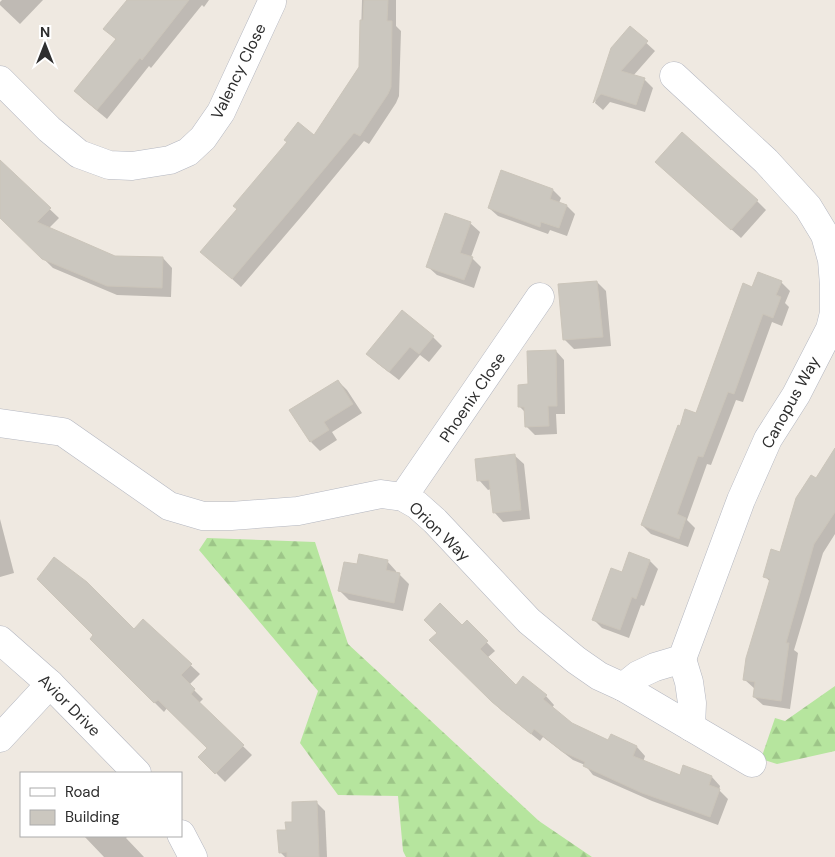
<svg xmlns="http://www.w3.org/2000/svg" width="835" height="857" font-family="'DM Sans',sans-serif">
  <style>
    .forest { fill: url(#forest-firs) }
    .shadow { fill: #0003 }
    .building { fill: #cbc7bf; stroke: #cbc5ba }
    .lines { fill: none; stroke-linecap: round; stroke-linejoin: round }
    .minor-casing { stroke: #b4b7c1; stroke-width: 29 }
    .minor { stroke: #fff; stroke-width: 28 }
    .labels { text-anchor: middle; stroke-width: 4.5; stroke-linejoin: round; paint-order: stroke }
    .street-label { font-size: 16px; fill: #2e2e2e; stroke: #fff }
  </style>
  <defs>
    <pattern id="forest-firs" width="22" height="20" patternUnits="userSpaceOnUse" patternTransform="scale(1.25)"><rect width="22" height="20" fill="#b6e59e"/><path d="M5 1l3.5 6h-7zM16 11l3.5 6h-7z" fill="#9dc588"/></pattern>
  </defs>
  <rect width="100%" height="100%" fill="#efe9e1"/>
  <g class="forest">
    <polygon points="207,538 315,542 348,644 539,821 592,857 406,857 403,851 398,796 338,795 300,743 318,691 199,550"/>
    <polygon points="835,686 835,751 777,764 761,759 775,718 785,721"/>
  </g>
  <g class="shadow">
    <polygon points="2,0 43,0 20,24 0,5 0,2"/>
    <polygon points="137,0 209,0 204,7 202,5 151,68 149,66 107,119 84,100 75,91 117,40 105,29"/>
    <polygon points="362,0 396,0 396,26 401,31 399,96 396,103 369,144 364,141 306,211 241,287 202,252 314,137 360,68"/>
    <polygon points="630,28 655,51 633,76 644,79 653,88 645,112 610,102 603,110 595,103 612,48"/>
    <polygon points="0,162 59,218 48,229 115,257 163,258 172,268 171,297 117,295 53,268 0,216"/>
    <polygon points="666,171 757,201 766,210 741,238"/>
    <polygon points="553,190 561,198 559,203 567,206 575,214 567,236 550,230 548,234 498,216 489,208"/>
    <polygon points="470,223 480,232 471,257 481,267 474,288 437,275 427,266"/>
    <polygon points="597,282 606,291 611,346 574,349 564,339"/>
    <polygon points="781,282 790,291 785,303 789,307 782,326 772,322 743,402 736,400 711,465 707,464 687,520 695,528 688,547 651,534 642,525 680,427 697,415 753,288"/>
    <polygon points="433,337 442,346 429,362 420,355 399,380 377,363 368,354"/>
    <polygon points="556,351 564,360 565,414 556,414 557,434 535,435 526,426 526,413 519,406 529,385"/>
    <polygon points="338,381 347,390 362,413 332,432 337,440 320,451 311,442"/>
    <polygon points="835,450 835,534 823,553 794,650 798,653 790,709 763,705 754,697 755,689 745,680 770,582 765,576 781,553 817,480"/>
    <polygon points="514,455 524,464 530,519 503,522 494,512 491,489 488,490 479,480"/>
    <polygon points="0,519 14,573 0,577"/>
    <polygon points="387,561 396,571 396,574 399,574 409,584 403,611 349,600 340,591"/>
    <polygon points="650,561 658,569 644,606 641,605 629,638 602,628 594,620 622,574"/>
    <polygon points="143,621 200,674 189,685 203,699 199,703 252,755 225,782 200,757 209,749 167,708 164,712 91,639 134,630"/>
    <polygon points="467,622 495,651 487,658 516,687 546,696 554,705 552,708 571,724 609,741 637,747 645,756 643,762 681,776 712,777 720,786 719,790 728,799 718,825 652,801 593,775 585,765 573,760 543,737 540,741 502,711 431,640 462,626"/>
    <polygon points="316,802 325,811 327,857 285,857 280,852 287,831"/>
    <polygon points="84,836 128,836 126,838 144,857 104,857"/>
  </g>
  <g class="building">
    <polygon points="127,0 189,0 142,60 140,58 97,110 74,91 116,39 103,29"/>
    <polygon points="364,0 388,0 387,21 392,21 391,87 388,94 360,136 354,133 297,202 232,279 200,252 237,209 233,206 287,142 284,140 298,122 314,135 359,67 360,20 363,20"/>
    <polygon points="630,26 648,41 621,71 645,78 636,105 601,94 593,103 611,48"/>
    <polygon points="682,132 758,200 731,230 655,162"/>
    <polygon points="0,160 51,208 37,222 115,256 163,257 162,288 107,286 42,259 0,218"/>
    <polygon points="501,170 553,189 550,199 567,205 559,228 541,222 540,227 488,208"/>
    <polygon points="445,213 471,222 460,253 473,257 464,280 426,267"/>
    <polygon points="758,272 782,281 776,295 781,297 773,318 763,314 734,394 728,392 703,457 698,456 677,514 686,518 679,539 641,525 678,425 680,426 685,409 696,413 743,283 752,287"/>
    <polygon points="597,281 603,337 563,340 558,284"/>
    <polygon points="402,310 434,336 419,354 410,347 389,372 366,354"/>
    <polygon points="556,350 557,406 548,406 549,426 525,427 524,407 518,407 518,385 528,384 527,351"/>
    <polygon points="338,380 353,404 324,422 329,430 310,442 289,410"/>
    <polygon points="835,448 835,512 814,544 786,643 789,643 781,701 753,697 755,682 743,680 746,658 770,579 763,577 771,549 780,552 796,498 811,475 816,478"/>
    <polygon points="515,454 521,510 493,513 489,480 477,481 475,459"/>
    <polygon points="629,552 650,560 636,599 632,597 620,630 592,620 611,568 622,572"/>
    <polygon points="359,554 388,560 386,570 400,573 394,603 338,591 344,562 357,564"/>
    <polygon points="54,557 87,582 134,629 143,619 192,664 181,675 195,689 191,694 244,745 215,774 198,757 207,748 158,700 154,703 90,639 93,635 37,579"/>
    <polygon points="440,603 462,625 467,620 488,641 480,649 516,685 523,676 547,695 543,699 572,723 608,740 611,734 637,746 633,756 680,775 683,765 712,776 709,785 720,789 710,817 642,793 583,766 585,762 563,752 534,729 531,734 492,702 429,640 437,633 424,620"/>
    <polygon points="317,801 319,857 287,857 287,852 279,853 277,830 286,830 285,822 292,822 292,802"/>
  </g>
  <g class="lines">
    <g class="minor-casing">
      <g id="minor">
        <polyline points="0,80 49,129 79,154 109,165 132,166 170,160 188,152 203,138 221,112 272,2"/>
        <polyline points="0,423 63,432 169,506 203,516 231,516 298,511 381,494 403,497 417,505 435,521 529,621 576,660 599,676 623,687 752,763"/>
        <polyline points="403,497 540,297"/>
        <polyline points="0,640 50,684 137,773"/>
        <polyline points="682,659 689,682 692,703 691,727"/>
        <polyline points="623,687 638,675 655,667 682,659 741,500 768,439 796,395 830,329 834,313 834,285 832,260 825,235 808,207 766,161 674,76"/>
        <polyline points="0,738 50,684"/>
        <polyline points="181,834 193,857"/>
      </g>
    </g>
    <use href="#minor" class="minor"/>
  </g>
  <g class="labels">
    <g class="street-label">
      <text transform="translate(238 71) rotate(-64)" y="6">Valency Close</text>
      <text transform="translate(472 397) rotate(-56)" y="6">Phoenix Close</text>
      <text transform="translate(790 402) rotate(-61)" y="6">Canopus Way</text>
      <text transform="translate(440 531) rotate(44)" y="6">Orion Way</text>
      <text transform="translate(70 705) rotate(45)" y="6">Avior Drive</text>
    </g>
  </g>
  <rect x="20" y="772" width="162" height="65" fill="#ffffff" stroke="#ababab"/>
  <rect x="30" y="788" width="25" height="8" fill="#ffffff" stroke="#ababab"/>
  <text x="65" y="797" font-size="15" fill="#2e2e2e">Road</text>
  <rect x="30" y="810" width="25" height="15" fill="#cbc7bf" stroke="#ababab"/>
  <text x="65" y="822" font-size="15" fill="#2e2e2e">Building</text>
  <g transform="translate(45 45)" stroke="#ffffff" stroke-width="4" paint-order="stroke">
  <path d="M0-4L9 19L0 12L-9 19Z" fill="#2e2e2e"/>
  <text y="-8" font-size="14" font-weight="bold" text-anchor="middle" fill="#2e2e2e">N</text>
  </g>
</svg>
